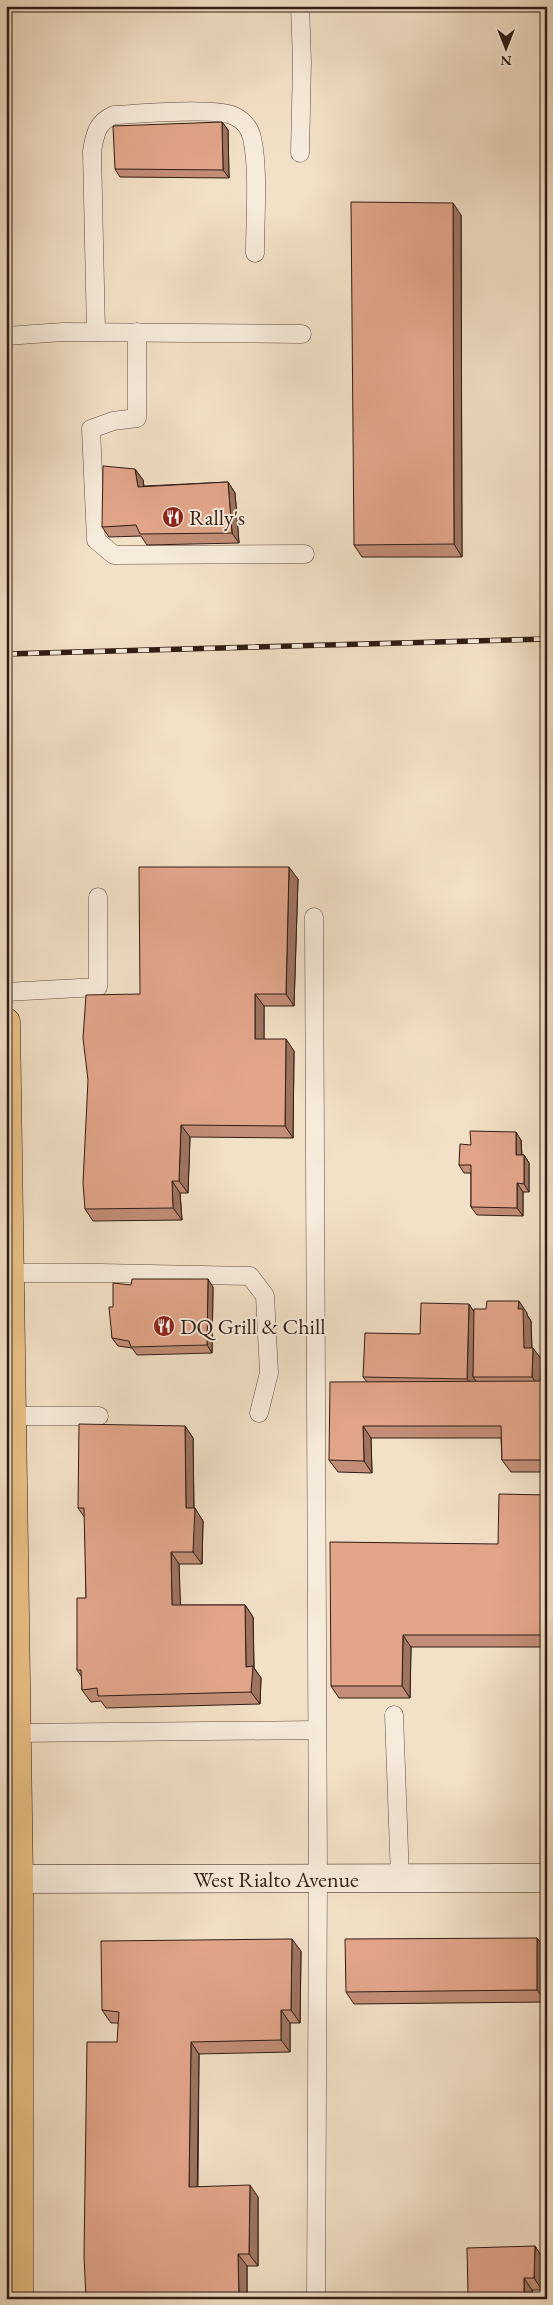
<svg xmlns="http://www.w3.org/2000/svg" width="553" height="2305" font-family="'EB Garamond',serif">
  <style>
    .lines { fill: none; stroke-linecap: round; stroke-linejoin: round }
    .lane-casing { stroke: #614d41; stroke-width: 19 }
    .secondary-casing { stroke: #311c14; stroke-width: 29 }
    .primary-casing { stroke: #311c14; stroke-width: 29 }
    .lane { stroke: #f7ebdb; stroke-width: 18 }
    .secondary { stroke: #f7ebdb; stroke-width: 28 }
    .primary { stroke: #e9c084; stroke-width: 28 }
    .rail-casing { stroke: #311c14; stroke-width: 5.5 }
    .rail { stroke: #f7ebdb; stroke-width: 4; stroke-dasharray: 11; stroke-linecap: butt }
    .wall { fill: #c28e77; stroke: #311c14 }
    .shaded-wall { fill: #9e7461; stroke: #311c14 }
    .building { fill: #e2a58a; stroke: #311c14 }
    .labels { text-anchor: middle; stroke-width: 4; stroke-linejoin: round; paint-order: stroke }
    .poi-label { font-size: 22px; fill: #311c14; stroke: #f7ebdb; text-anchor: start }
    .street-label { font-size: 22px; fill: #311c14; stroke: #f7ebdb }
  </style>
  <rect width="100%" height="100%" fill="#f2e0c7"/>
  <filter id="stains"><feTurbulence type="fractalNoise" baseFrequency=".004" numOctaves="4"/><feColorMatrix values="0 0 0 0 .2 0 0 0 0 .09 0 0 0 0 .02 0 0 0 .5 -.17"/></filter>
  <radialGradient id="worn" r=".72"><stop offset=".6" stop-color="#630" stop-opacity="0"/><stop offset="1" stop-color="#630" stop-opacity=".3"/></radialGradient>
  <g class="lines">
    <g class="lane-casing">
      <g id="lane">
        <polyline points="300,153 302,62 300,6"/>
        <path d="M96 332 92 151C95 134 97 122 114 115 138 114 219 106 236 117 244 121 250 129 252 138 259 168 255 221 255 253"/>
        <polyline points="137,332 137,418 113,421 91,429 96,540 114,555 305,554"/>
        <polyline points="6,336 63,332 302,334"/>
        <polyline points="314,917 318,1878 316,2299"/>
        <polyline points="6,992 98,987 98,897"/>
        <polyline points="9,1273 100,1273 250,1276 265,1296 269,1373 259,1413"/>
        <polyline points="11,1416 99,1416"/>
        <polyline points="394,1715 400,1878"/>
        <polyline points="17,1733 317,1730"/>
      </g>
    </g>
    <g class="secondary-casing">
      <polyline id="secondary" points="6,1879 547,1878"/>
    </g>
    <g class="primary-casing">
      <polyline id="primary" points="6,1022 19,1879 19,2299"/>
    </g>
    <use href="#lane" class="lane"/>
    <use href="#secondary" class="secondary"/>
    <use href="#primary" class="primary"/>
    <g class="rail-casing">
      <polyline id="rail" points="6,654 547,639"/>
    </g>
    <use href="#rail" class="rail"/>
  </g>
  <g class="wall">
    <polygon points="222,122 228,130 229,178 120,177 115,169"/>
    <polygon points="461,215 462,557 362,557 354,545"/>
    <polygon points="135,469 143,480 144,486 228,482 235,493 239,543 147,545 141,536 109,537 102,527"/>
    <polygon points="298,879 294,1006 264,1006 264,1039 294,1051 293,1138 190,1137 188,1193 180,1193 182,1220 93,1221 85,1209 140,994"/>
    <polygon points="521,1140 522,1155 524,1155 529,1163 529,1192 523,1192 523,1216 477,1215 471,1207 471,1173 464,1173 459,1165 471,1145"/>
    <polygon points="131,1285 213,1287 212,1353 137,1355 132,1348 118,1346 112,1338 113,1307"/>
    <polygon points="474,1310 527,1313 527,1315 531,1321 532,1348 542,1360 541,1381 547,1381 547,1472 511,1472 502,1460 501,1438 371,1438 372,1473 338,1472 329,1460 367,1382 363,1377 420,1334"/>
    <polygon points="185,1426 193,1438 194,1508 203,1521 202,1564 179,1564 180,1605 245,1605 253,1617 254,1668 261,1678 260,1704 106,1708 101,1701 91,1702 82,1690 82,1677 77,1670 86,1598 85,1518 78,1508"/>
    <polygon points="547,1495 547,1647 411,1647 410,1698 339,1698 331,1686 498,1544"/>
    <polygon points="537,1938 546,1950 546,2002 354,2004 346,1992"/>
    <polygon points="301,1951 300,2023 290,2023 290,2052 199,2054 198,2187 258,2197 258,2266 247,2266 247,2299 118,2023 111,2023 102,2010"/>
    <polygon points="535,2246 543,2259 542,2290 532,2290 533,2299 471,2299 468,2294"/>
  </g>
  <g class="shaded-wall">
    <polygon points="222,122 228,130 229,178 223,170"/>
    <polygon points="453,203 461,215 462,557 454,544"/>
    <polygon points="135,469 143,480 145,497 138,487"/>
    <polygon points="228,482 235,493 239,543 232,533"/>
    <polygon points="289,867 298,879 294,1006 286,994"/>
    <polygon points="255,994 264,1006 264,1051 255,1039"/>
    <polygon points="286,1039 294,1051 293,1138 285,1126"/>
    <polygon points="181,1125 190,1137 188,1193 179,1181"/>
    <polygon points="516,1132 521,1140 522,1163 516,1155"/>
    <polygon points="524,1155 529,1163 529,1192 524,1184"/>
    <polygon points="172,1181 180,1193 182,1220 173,1208"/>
    <polygon points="517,1183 523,1192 523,1216 517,1208"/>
    <polygon points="208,1279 213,1287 212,1353 207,1345"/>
    <polygon points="519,1301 527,1313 527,1315 531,1321 532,1360 524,1348 518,1309"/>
    <polygon points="469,1304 477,1316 473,1377 476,1381 475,1391 467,1379"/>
    <polygon points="533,1348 542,1360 540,1389 532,1377"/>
    <polygon points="185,1426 193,1438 194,1519 195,1508 203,1521 202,1564 193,1552 186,1508"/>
    <polygon points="363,1426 371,1438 372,1473 364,1461"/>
    <polygon points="171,1552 179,1564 181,1617 172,1605"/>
    <polygon points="245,1605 253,1617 254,1668 261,1678 260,1704 251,1692 246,1667"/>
    <polygon points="403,1635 411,1647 410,1698 402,1686"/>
    <polygon points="537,1938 546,1950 546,2002 537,1990"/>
    <polygon points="292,1939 301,1951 300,2023 291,2010"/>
    <polygon points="281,2010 290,2023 290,2052 281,2040"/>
    <polygon points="191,2042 199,2054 197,2199 189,2187"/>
    <polygon points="250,2185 258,2197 258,2266 249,2254"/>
    <polygon points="535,2246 543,2259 542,2290 534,2278"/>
    <polygon points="238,2254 247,2266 247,2299 239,2299"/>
    <polygon points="524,2278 532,2290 533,2299 527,2299 524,2294"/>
  </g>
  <g class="building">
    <polygon points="222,122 223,170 115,169 113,126"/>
    <polygon points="351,202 453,203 454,544 354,545"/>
    <polygon points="103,466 135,469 138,487 228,482 232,533 140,534 136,525 102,527"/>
    <polygon points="139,867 289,867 286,994 255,994 255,1039 286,1039 285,1126 181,1125 179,1181 172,1181 173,1208 85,1209 83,1183 88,1080 83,1038 86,995 140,994"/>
    <polygon points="470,1131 516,1132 516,1155 524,1155 524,1184 517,1183 517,1208 471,1207 471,1165 459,1165 460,1144 471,1145"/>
    <polygon points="132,1279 208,1279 207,1345 131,1347 129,1341 112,1338 109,1307 113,1307 113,1283 131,1285"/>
    <polygon points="487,1301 519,1301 518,1309 523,1309 524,1348 533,1348 532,1377 473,1377 474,1309 486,1309"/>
    <polygon points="421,1303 469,1304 467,1379 363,1377 365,1333 420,1334"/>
    <polygon points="547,1381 547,1460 502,1460 501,1426 363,1426 364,1461 329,1460 330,1382"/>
    <polygon points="79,1424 185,1426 186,1508 195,1508 193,1552 171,1552 172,1605 245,1605 246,1667 253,1666 251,1692 98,1696 97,1688 82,1690 81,1670 77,1670 77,1598 86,1598 84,1508 78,1508"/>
    <polygon points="499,1494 547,1495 547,1635 403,1635 402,1686 331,1686 330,1542 498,1544"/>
    <polygon points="537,1938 537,1990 346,1992 345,1939"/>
    <polygon points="292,1939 291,2010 281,2010 281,2040 191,2042 189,2187 250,2185 249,2254 238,2254 239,2299 86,2299 84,2256 87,2042 117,2042 119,2012 102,2010 101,1941"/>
    <polygon points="535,2246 534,2278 524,2278 524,2294 468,2294 467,2248"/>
  </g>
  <defs>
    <g id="restaurant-disc" transform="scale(1.125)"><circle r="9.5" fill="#8f2418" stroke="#f7ebdb"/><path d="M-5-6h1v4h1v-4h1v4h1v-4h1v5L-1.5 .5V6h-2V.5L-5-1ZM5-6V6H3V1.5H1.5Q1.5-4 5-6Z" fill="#fff"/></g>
  </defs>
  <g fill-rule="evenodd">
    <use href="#restaurant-disc" x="173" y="517"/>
    <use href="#restaurant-disc" x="164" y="1326"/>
  </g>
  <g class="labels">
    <g class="poi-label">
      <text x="189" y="525">Rally's</text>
      <text x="180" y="1334">DQ Grill &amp; Chill</text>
    </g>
    <g class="street-label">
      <text x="276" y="1887">West Rialto Avenue</text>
    </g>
  </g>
  <rect width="553" height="2305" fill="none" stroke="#f2e0c7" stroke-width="25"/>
  <rect x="8" y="8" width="538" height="2290" fill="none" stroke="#311c14" stroke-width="2.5"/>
  <rect x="12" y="12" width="528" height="2280" fill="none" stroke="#311c14"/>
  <g transform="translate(506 48) rotate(180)" stroke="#f7ebdb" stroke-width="4" paint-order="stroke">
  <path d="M0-4L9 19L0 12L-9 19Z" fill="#311c14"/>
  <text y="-8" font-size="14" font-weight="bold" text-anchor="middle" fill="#311c14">N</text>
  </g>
  <rect width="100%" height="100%" filter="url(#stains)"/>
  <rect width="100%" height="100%" fill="url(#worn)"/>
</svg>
